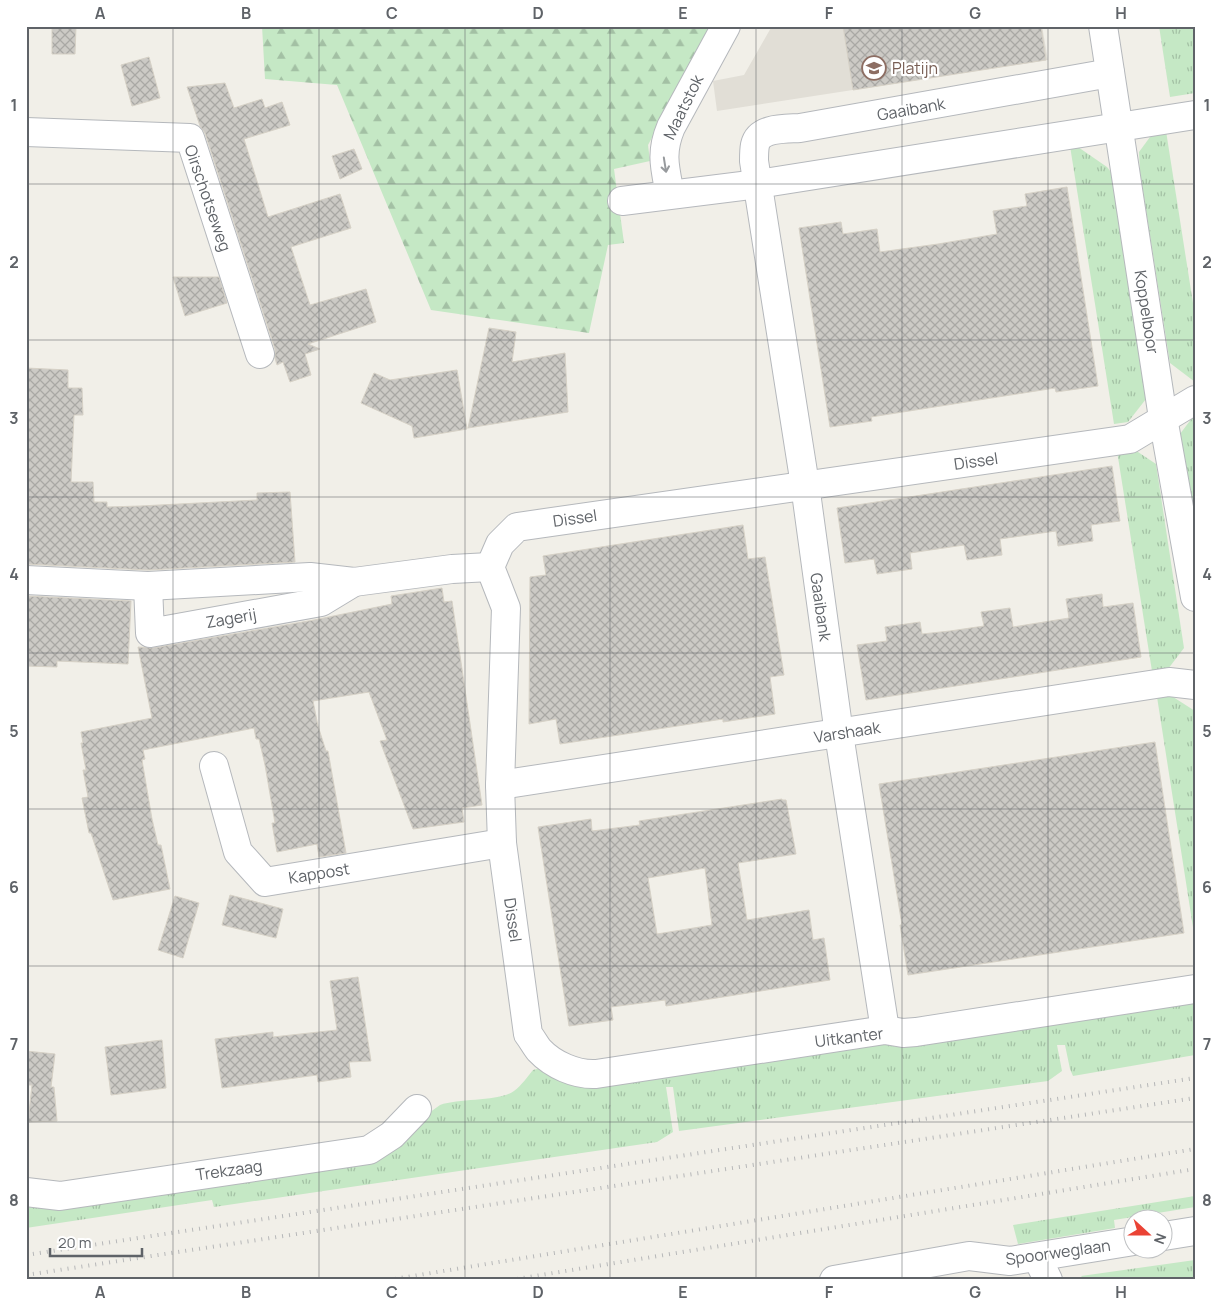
<svg xmlns="http://www.w3.org/2000/svg" width="1221" height="1306" font-family="Manrope,sans-serif">
  <style>
    .education { fill: #e1ded6 }
    .grass { fill: url(#grass-tufts) }
    .forest { fill: url(#forest-firs) }
    .building { fill: url(#building-cross-hatch); stroke: #d6d1c6; fill-rule: evenodd }
    .lines { fill: none; stroke-linecap: round; stroke-linejoin: round }
    .street-casing { stroke: #b5b8bc; stroke-width: 30 }
    .street { stroke: #fff; stroke-width: 28 }
    .rail { stroke: #b6b7b8; stroke-width: 4; stroke-dasharray: 1 6; stroke-linecap: butt }
    .oneway { stroke: #979a9d }
    .grid { fill: none; stroke: #5f6368; stroke-width: 1; stroke-opacity: 0.55 }
    .labels { text-anchor: middle; stroke-width: 4.5; stroke-linejoin: round; paint-order: stroke }
    .education-label { font-size: 16px; fill: #785e54; stroke: #fff; text-anchor: start }
    .street-label { font-size: 16px; fill: #5f6368; stroke: #fff }
    .neatline { fill: none; stroke: #5f6368; stroke-width: 2 }
    .grid-label { font-size: 16px; text-anchor: middle; font-weight: bold; fill: #5f6368 }
  </style>
  <defs>
    <pattern id="grass-tufts" width="24" height="20" patternUnits="userSpaceOnUse" patternTransform="scale(1.25)"><rect width="24" height="20" fill="#c5e8c5"/><path d="M3 7l-1-3M5 7V3M7 7l1-3M15 17l-1-3M17 17v-4M19 17l1-3" fill="none" stroke="#a3c0a4"/></pattern>
    <pattern id="forest-firs" width="22" height="20" patternUnits="userSpaceOnUse" patternTransform="scale(1.25)"><rect width="22" height="20" fill="#c5e8c5"/><path d="M5 1l3.5 6h-7zM16 11l3.5 6h-7z" fill="#a3c0a4"/></pattern>
    <pattern id="building-cross-hatch" width="8" height="8" patternUnits="userSpaceOnUse" patternTransform="scale(1.25)"><rect width="8" height="8" fill="#cccac5"/><path d="M0 0l8 8M0 8l8-8" fill="none" stroke="#a9a8a4"/></pattern>
  </defs>
  <rect width="100%" height="100%" fill="#f1efe8"/>
  <polygon class="education" points="772,26 1042,26 1048,60 717,111 713,81 744,75"/>
  <g class="grass">
    <polygon points="1159,26 1195,26 1195,93 1170,97"/>
    <polygon points="1166,131 1195,316 1195,382 1170,363 1140,172 1139,152 1150,137"/>
    <polygon points="1070,146 1078,147 1107,167 1111,172 1146,399 1128,422 1114,424"/>
    <polygon points="1195,414 1195,527 1180,434"/>
    <polygon points="1132,448 1156,464 1184,648 1168,669 1152,671 1117,451"/>
    <polygon points="1170,695 1195,711 1195,940 1157,697"/>
    <path d="M1195 1002V1055L1073 1076 1070 1069 1065 1045H1057L1062 1071 1048 1081 679 1131 673 1087H666L673 1132 657 1142 214 1207 212 1200 26 1228V1207L50 1209 69 1208 361 1162 440 1105C460 1098 499 1102 514 1091 522 1085 527 1077 533 1070L537 1069 886 1044 897 1047H902Z"/>
    <polygon points="1195,1196 1195,1207 1114,1220 1115,1228 1018,1244 1013,1225"/>
    <polygon points="1195,1260 1195,1280 1085,1280 1081,1276"/>
  </g>
  <polygon class="forest" points="262,26 712,26 648,145 650,161 614,169 624,243 608,245 589,333 431,310 337,85 265,79"/>
  <g class="building">
    <polygon points="52,26 76,26 75,54 52,54"/>
    <polygon points="843,26 1041,26 1046,60 853,90"/>
    <polygon points="149,57 160,98 132,106 121,65"/>
    <polygon points="225,83 234,108 262,99 265,108 282,102 290,125 244,139 268,217 340,194 351,228 291,247 310,305 366,289 376,322 308,344 320,349 305,354 311,375 290,382 283,362 277,365 275,358 275,349 205,133 200,126 187,87"/>
    <polygon points="354,149 362,169 340,179 332,156"/>
    <polygon points="1067,187 1098,386 1056,392 1055,388 871,417 872,421 830,427 799,228 841,222 843,234 877,229 880,252 938,244 997,234 993,211 1027,206 1025,194"/>
    <polygon points="173,277 219,277 227,303 185,316"/>
    <polygon points="489,328 516,332 512,362 565,353 568,412 468,428"/>
    <polygon points="26,368 68,370 68,388 82,388 83,415 74,415 71,482 93,482 94,502 107,502 107,507 140,506 257,500 257,493 290,492 295,562 148,570 26,564"/>
    <polygon points="457,370 467,429 414,438 412,426 361,403 374,373 390,380"/>
    <polygon points="1112,466 1120,521 1091,525 1093,541 1058,546 1056,531 1000,539 1002,555 967,560 964,545 910,553 912,569 877,574 874,559 845,563 837,508"/>
    <polygon points="743,525 748,559 765,557 784,675 770,677 775,714 723,722 723,719 560,744 556,719 529,724 530,577 546,575 543,556"/>
    <polygon points="442,588 444,602 452,601 482,805 462,808 464,822 413,829 380,741 387,740 369,692 313,701 318,726 326,751 328,751 346,853 319,857 317,844 277,852 272,823 275,823 265,765 259,739 256,739 254,728 143,750 145,759 142,760 152,819 158,845 161,845 170,889 113,900 91,833 89,833 82,798 88,797 83,770 86,770 81,743 83,743 81,732 152,718 138,647 153,648 314,620 392,604 391,596"/>
    <polygon points="1102,594 1103,607 1133,603 1141,657 866,700 857,645 887,641 885,627 920,622 922,634 950,631 984,626 981,612 1010,608 1013,627 1069,618 1066,599"/>
    <polygon points="26,596 131,601 128,664 57,661 57,667 26,666"/>
    <polygon points="1155,742 1184,933 908,975 900,925 902,925 879,784"/>
    <path d="M782 799V800H786L796 854 738 863 747 920 809 910 813 940 824 938 830 980 666 1006 665 1000 611 1007 613 1020 569 1026 538 827 591 819 592 831 640 825 639 821ZM705 868 712 925 657 934 648 878Z"/>
    <polygon points="230,895 283,909 276,938 222,925"/>
    <polygon points="175,896 199,903 183,958 158,950"/>
    <polygon points="358,977 371,1061 349,1062 351,1077 318,1082 317,1075 222,1088 215,1039 273,1032 273,1037 337,1030 330,981"/>
    <polygon points="162,1040 166,1088 111,1095 105,1047"/>
    <polygon points="26,1051 55,1054 51,1087 54,1087 57,1121 28,1122 32,1085 26,1085"/>
  </g>
  <g class="lines">
    <g class="street-casing">
      <g id="street">
        <polyline points="1103,26 1163,418 1195,597"/>
        <polyline points="26,132 190,138 260,354"/>
        <path d="M670 194C665 168 660 153 671 127L726 26"/>
        <polyline points="622,201 758,184 1195,115"/>
        <path d="M1195 400 1130 439 517 527 500 544 490 567 506 608 500 785 502 843 528 1034C532 1039 535 1045 539 1050 553 1065 576 1075 596 1074L885 1030 903 1033 916 1032 1195 989"/>
        <polyline points="26,580 148,586 310,577 354,582 452,569 490,567"/>
        <polyline points="148,586 150,633 321,602 354,582"/>
        <polyline points="214,766 238,852 265,882 502,843"/>
        <polyline points="500,785 1169,682 1195,685"/>
        <path d="M885 1030 839 734 805 485 754 161C754 156 754 150 755 145 759 127 786 129 800 128L1110 73"/>
        <polyline points="26,1192 60,1196 369,1150 392,1135 417,1109"/>
        <polyline points="1164,1236 1195,1231"/>
        <polyline points="1037,1257 1048,1280"/>
        <polyline points="834,1280 969,1256 1010,1261 1134,1241"/>
      </g>
    </g>
    <use href="#street" class="street"/>
    <g class="rail">
      <polyline points="26,1255 1195,1078"/>
      <polyline points="26,1275 1195,1098"/>
      <polyline points="388,1280 1195,1149"/>
      <polyline points="510,1280 1195,1169"/>
    </g>
  </g>
  <defs><path id="oneway-shaft" d="M-6 0H5M1.5-3L5.5 0L1.5 3" fill="none" stroke-width="1.6" stroke-linecap="round" stroke-linejoin="round" transform="scale(1.25)"/></defs>
  <use class="oneway" href="#oneway-shaft" transform="translate(665 165) rotate(81)"/>
  <path class="grid" d="M173 26V1280M319 26V1280M465 26V1280M610 26V1280M756 26V1280M902 26V1280M1048 26V1280M26 184H1195M26 340H1195M26 497H1195M26 653H1195M26 809H1195M26 966H1195M26 1122H1195"/>
  <defs>
    <g id="school-ring" transform="scale(1.25)"><circle r="9.5" fill="#fff" stroke="#8d6e63" stroke-width="1.5"/><path d="M0-5L7-2L0 1L-7-2ZM-4 1L0 2.5L4 1V4Q0 6-4 4Z" fill="#8d6e63"/></g>
  </defs>
  <g fill-rule="evenodd">
    <use href="#school-ring" x="874" y="68"/>
  </g>
  <g class="labels">
    <g class="education-label">
      <text x="892" y="74">Platijn</text>
    </g>
    <g class="street-label">
      <text transform="translate(683 107) rotate(-64)" y="6">Maatstok</text>
      <text transform="translate(911 109) rotate(-10)" y="6">Gaaibank</text>
      <text transform="translate(208 198) rotate(71)" y="6">Oirschotseweg</text>
      <text transform="translate(1147 312) rotate(81)" y="6">Koppelboor</text>
      <text transform="translate(976 461) rotate(-8)" y="6">Dissel</text>
      <text transform="translate(575 518) rotate(-8)" y="6">Dissel</text>
      <text transform="translate(821 607) rotate(82)" y="6">Gaaibank</text>
      <text transform="translate(231 618) rotate(-10)" y="6">Zagerij</text>
      <text transform="translate(847 732) rotate(-9)" y="6">Varshaak</text>
      <text transform="translate(319 873) rotate(-9)" y="6">Kappost</text>
      <text transform="translate(513 920) rotate(82)" y="6">Dissel</text>
      <text transform="translate(849 1037) rotate(-7)" y="6">Uitkanter</text>
      <text transform="translate(229 1170) rotate(-8)" y="6">Trekzaag</text>
      <text transform="translate(1058 1252) rotate(-8)" y="6">Spoorweglaan</text>
    </g>
  </g>
  <rect width="1221" height="1306" fill="none" stroke="#ffffff" stroke-width="55"/>
  <g transform="translate(1148 1234) rotate(111)"><circle r="24" fill="#ffffff" stroke="#bfc1c3"/>
  <path d="M0-4L9 19L0 12L-9 19Z" fill="#ea4335"/>
  <text y="-8" font-size="14" font-weight="bold" text-anchor="middle" fill="#5f6368">N</text>
  </g>
  <path d="M50 1248v8h92v-8" fill="none" stroke="#5f6368" stroke-width="2.5"/>
  <text x="58" y="1248" font-size="15" fill="#5f6368" stroke="#ffffff" stroke-width="4" paint-order="stroke">20 m</text>
  <rect x="28" y="28" width="1166" height="1250" class="neatline"/>
  <g class="grid-label">
    <text x="100" y="19">A</text>
    <text x="246" y="19">B</text>
    <text x="392" y="19">C</text>
    <text x="538" y="19">D</text>
    <text x="683" y="19">E</text>
    <text x="829" y="19">F</text>
    <text x="975" y="19">G</text>
    <text x="1121" y="19">H</text>
    <text x="14" y="111">1</text>
    <text x="1207" y="111">1</text>
    <text x="14" y="268">2</text>
    <text x="1207" y="268">2</text>
    <text x="14" y="424">3</text>
    <text x="1207" y="424">3</text>
    <text x="14" y="580">4</text>
    <text x="1207" y="580">4</text>
    <text x="14" y="737">5</text>
    <text x="1207" y="737">5</text>
    <text x="14" y="893">6</text>
    <text x="1207" y="893">6</text>
    <text x="14" y="1050">7</text>
    <text x="1207" y="1050">7</text>
    <text x="14" y="1206">8</text>
    <text x="1207" y="1206">8</text>
    <text x="100" y="1298">A</text>
    <text x="246" y="1298">B</text>
    <text x="392" y="1298">C</text>
    <text x="538" y="1298">D</text>
    <text x="683" y="1298">E</text>
    <text x="829" y="1298">F</text>
    <text x="975" y="1298">G</text>
    <text x="1121" y="1298">H</text>
  </g>
</svg>
